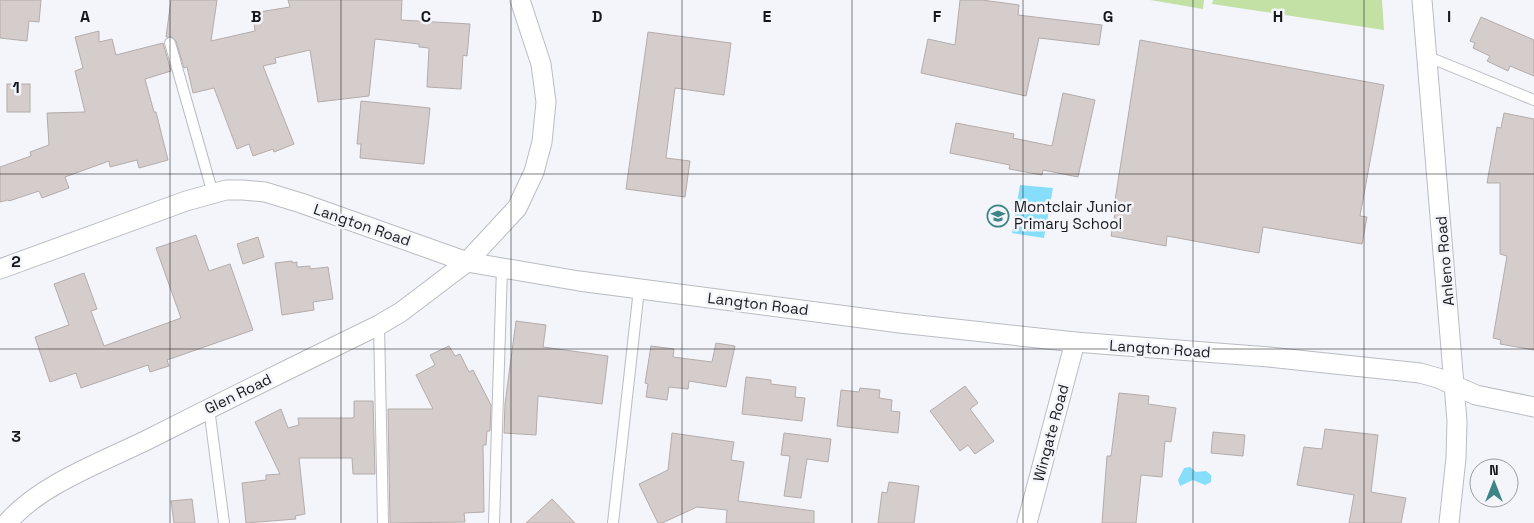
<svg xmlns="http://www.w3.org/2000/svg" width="1534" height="523" font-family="'Space Grotesk',sans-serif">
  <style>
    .green { fill: #c3e1a5 }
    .water { fill: #87defb }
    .building { fill: #d5cdcb; stroke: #b4acaa }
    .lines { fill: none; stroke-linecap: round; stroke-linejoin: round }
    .lane-casing { stroke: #babcc2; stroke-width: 12 }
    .street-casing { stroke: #babcc2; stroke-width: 21 }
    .lane { stroke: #fff; stroke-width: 10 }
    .street { stroke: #fff; stroke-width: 19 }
    .grid { fill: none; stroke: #17181a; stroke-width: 1; stroke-opacity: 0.55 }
    .labels { text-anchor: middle; stroke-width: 5; stroke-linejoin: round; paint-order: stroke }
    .poi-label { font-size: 15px; fill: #17181a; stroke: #f3f5fb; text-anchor: start }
    .street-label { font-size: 15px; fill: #17181a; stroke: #f3f5fb }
    .grid-label { font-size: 16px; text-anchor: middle; font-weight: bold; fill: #17181a; stroke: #f3f5fb; stroke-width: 5; stroke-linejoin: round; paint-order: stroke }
  </style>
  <rect width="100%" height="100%" fill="#f3f5fb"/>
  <g class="green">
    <polygon points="1150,0 1204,0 1203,9"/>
    <polygon points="1213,0 1382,0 1384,30 1212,4"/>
  </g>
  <g class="water">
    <polygon points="1020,185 1053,188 1044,238 1012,233"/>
    <polygon points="1190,467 1196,472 1206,471 1211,475 1211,482 1205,485 1193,480 1180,486 1178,480 1184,468"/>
  </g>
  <g class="building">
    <polygon points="0,0 41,0 39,22 29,21 27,41 0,38"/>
    <polygon points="171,0 217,0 211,41 255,31 253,13 290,7 288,0 402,0 401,20 470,24 467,56 463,55 461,89 427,87 429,48 419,47 419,44 375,39 369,96 318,102 310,50 275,58 276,63 263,66 294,144 274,152 273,149 253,156 249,144 237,149 214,88 193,93 187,67 184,68 176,41 172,37 166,37"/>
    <polygon points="960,0 982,0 1019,5 1018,15 1102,25 1099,45 1039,38 1026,96 921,73 928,39 955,45"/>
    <polygon points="1481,17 1534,40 1534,76 1510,66 1508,71 1487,61 1490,56 1473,48 1475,43 1470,41"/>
    <polygon points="99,31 99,42 112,39 116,55 163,43 171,71 145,79 154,112 156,112 168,160 139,168 137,160 110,167 109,161 65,177 69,188 42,198 39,191 9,201 8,200 0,202 0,167 31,156 30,152 49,145 47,113 85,112 75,71 83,68 75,37"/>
    <polygon points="648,32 731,43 724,95 675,88 666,158 690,161 685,197 626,189"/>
    <polygon points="1140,40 1384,85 1360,216 1367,217 1362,244 1263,227 1259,253 1167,236 1166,246 1111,236 1116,208 1114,207"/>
    <rect x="7" y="84" width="23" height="28"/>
    <polygon points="1063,93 1095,100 1078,177 1043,170 1042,175 1009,169 1010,165 950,153 956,123 1014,134 1013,138 1052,146"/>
    <polygon points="361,101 430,108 424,164 360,158 361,144 357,144"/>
    <polygon points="1504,113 1534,119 1534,350 1500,344 1501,340 1493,338 1507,256 1500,254 1500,183 1487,183 1497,127 1501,128"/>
    <polygon points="196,235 209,271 230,264 253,330 167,360 169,366 150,372 148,365 81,388 76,373 50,382 35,337 69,325 54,284 84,273 97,309 91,311 104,346 181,318 156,248"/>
    <polygon points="258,237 264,257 243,264 237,244"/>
    <polygon points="292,261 292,263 297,262 297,267 310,266 310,269 328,267 333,299 313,302 314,310 282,315 275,263"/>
    <polygon points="516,321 546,325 543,347 608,356 602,404 538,396 536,435 504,433 505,404"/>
    <polygon points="716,343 735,346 726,387 689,381 688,389 669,387 667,400 646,397 648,384 645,383 651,346 674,349 673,357 712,362"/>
    <polygon points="449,346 455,356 460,354 469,372 473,370 491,405 490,431 487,431 486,445 483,445 484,512 464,513 465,522 390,523 388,409 433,409 416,375 435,365 430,355"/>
    <polygon points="746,377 771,380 771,384 796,387 795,397 805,398 802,421 742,414"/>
    <polygon points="965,386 978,403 970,409 994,441 975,454 968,445 960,451 930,411"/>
    <polygon points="860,388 880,390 879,398 892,400 891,411 900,412 898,433 837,426 841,390 859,392"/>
    <polygon points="1119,393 1149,396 1148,404 1176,408 1171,442 1165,441 1162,477 1141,475 1136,523 1102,523 1107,456 1111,456"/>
    <polygon points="354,401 373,401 375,474 353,474 352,458 299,458 305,514 295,516 296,519 246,523 242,483 266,480 266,475 280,474 255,422 281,409 288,428 299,425 298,418 352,418 354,417"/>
    <polygon points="1325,429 1378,435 1371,492 1406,498 1401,523 1349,523 1354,495 1297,485 1304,447 1322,449"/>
    <polygon points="1213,432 1245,435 1243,456 1211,453"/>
    <polygon points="672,433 734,442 731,460 744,462 738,501 814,511 814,523 726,523 727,510 697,507 662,523 658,523 639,484 668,470"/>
    <polygon points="784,433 831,439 828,462 807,459 801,498 784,496 790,456 781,455"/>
    <polygon points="889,482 919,486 914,523 878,523 882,492 887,493"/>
    <polygon points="192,499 195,523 174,523 171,501"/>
    <polygon points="552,499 575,523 526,523"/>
  </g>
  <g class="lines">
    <g class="lane-casing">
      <g id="lane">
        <polyline points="170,43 213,194"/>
        <polyline points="1426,56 1534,100"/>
        <polyline points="379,325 383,523"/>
        <polyline points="209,408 224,523"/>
        <polyline points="494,523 502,268"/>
        <polyline points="613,523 639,289"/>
      </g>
    </g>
    <g class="street-casing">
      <g id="street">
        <polyline points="1422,0 1457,421 1456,458 1449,523"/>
        <polyline points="0,269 186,201 226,190 243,190 265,192 301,203 467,262 579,281 900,323 1075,342 1269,357 1420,373 1438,378 1476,395 1534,407"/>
        <path d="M7 523C39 485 102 462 147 440 224 401 301 363 379 325L401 312 467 262 517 208 534 172 542 142 546 102 541 64 520 0"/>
        <polyline points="1027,523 1075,342"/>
      </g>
    </g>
    <use href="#lane" class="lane"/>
    <use href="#street" class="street"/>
  </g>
  <path class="grid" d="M170 0V523M341 0V523M511 0V523M682 0V523M852 0V523M1023 0V523M1193 0V523M1364 0V523M0 174H1534M0 349H1534"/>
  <defs>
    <g id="school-ring" transform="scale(1.125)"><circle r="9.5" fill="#f3f5fb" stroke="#3e8686" stroke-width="1.5"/><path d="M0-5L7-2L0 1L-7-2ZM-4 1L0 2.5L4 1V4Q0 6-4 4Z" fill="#3e8686"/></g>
  </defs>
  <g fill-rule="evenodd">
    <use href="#school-ring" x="998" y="216"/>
  </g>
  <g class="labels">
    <g class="poi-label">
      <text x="1014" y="212">Montclair Junior<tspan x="1014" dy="17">Primary School</tspan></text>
    </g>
    <g class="street-label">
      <text transform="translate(362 225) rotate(19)" y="5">Langton Road</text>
      <text transform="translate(1445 261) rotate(-95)" y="5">Anleno Road</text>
      <text transform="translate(758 304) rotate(7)" y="5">Langton Road</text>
      <text transform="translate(1160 349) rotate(4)" y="5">Langton Road</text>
      <text transform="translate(238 394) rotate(-26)" y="5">Glen Road</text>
      <text transform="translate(1051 433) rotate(-75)" y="5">Wingate Road</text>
    </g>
  </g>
  <g class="grid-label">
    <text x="85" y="22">A</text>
    <text x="256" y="22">B</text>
    <text x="426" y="22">C</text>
    <text x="597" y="22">D</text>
    <text x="767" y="22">E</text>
    <text x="937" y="22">F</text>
    <text x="1108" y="22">G</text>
    <text x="1278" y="22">H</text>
    <text x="1449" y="22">I</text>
    <text x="16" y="93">1</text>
    <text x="16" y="267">2</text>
    <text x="16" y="442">3</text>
  </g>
  <g transform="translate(1494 483)"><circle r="24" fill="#f3f5fb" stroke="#9b9da1"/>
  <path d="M0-4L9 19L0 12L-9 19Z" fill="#3e8686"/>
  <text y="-8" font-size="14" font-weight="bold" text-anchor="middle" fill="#17181a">N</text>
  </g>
</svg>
